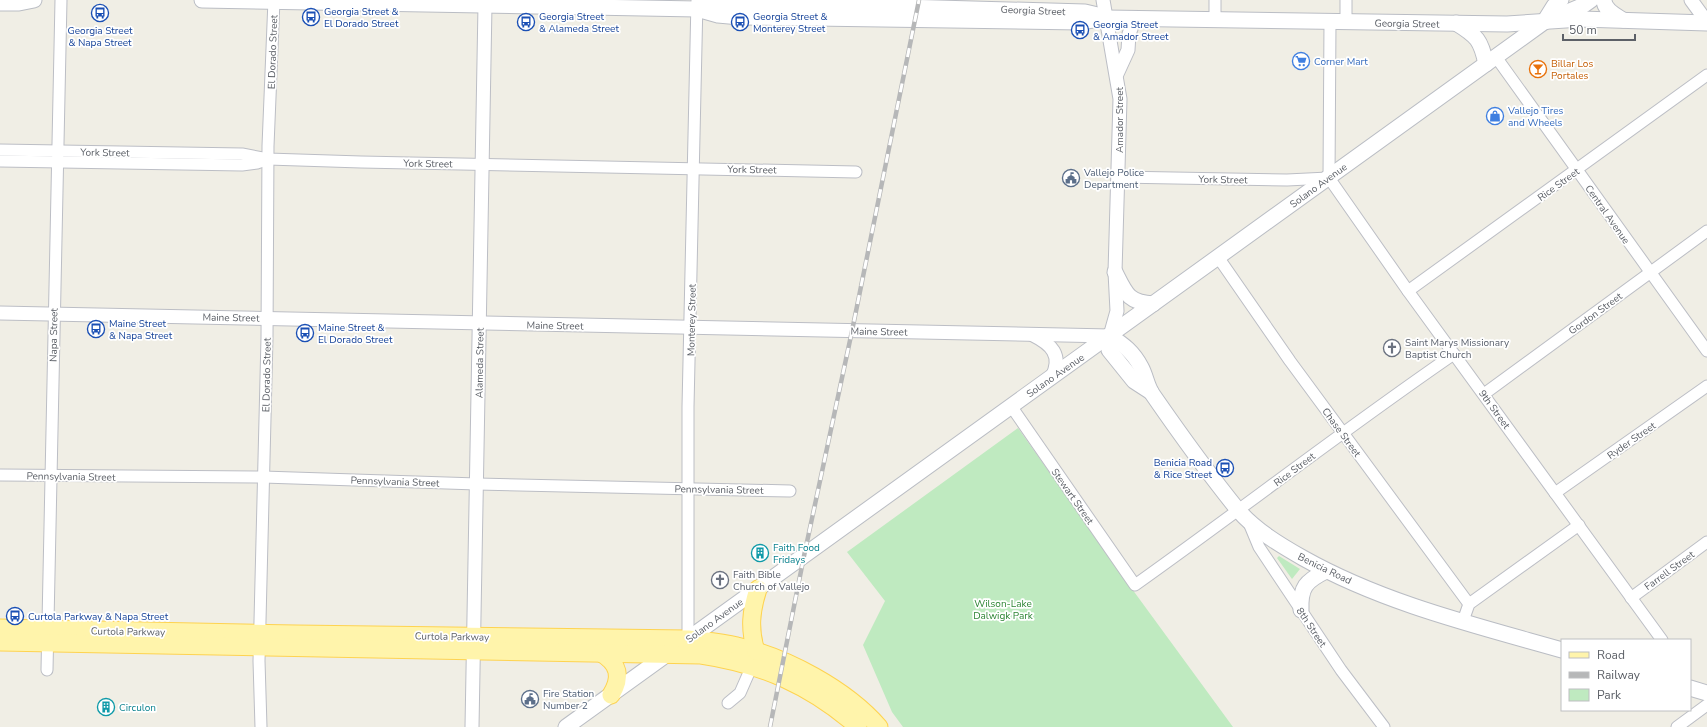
<svg xmlns="http://www.w3.org/2000/svg" width="1707" height="727" font-family="'Nunito Sans',sans-serif">
  <style>
    .green { fill: #bfeac0 }
    .lines { fill: none; stroke-linecap: round; stroke-linejoin: round }
    .minor-casing { stroke: #bcbec5; stroke-width: 13 }
    .tertiary-casing { stroke: #bcbec5; stroke-width: 15 }
    .secondary-casing { stroke: #babdc4; stroke-width: 17 }
    .primary-casing { stroke: #fed350; stroke-width: 19 }
    .minor { stroke: #fff; stroke-width: 11 }
    .tertiary { stroke: #fff; stroke-width: 13 }
    .secondary { stroke: #fff; stroke-width: 15 }
    .primary { stroke: #fff4ab; stroke-width: 17 }
    .rail-casing { stroke: #b6b7b8; stroke-width: 4.5 }
    .rail { stroke: #fff; stroke-width: 3; stroke-dasharray: 9; stroke-linecap: butt }
    .labels { text-anchor: middle; stroke-width: 3.5; stroke-linejoin: round; paint-order: stroke }
    .street-label { font-size: 10px; fill: #5c6067; stroke: #fff }
    .transit-label { font-size: 10px; fill: #164399; stroke: #fff; text-anchor: start }
    .shop-label { font-size: 10px; fill: #366cbe; stroke: #fff; text-anchor: start }
    .food-label { font-size: 10px; fill: #c56008; stroke: #fff; text-anchor: start }
    .service-label { font-size: 10px; fill: #4e5e75; stroke: #fff; text-anchor: start }
    .worship-label { font-size: 10px; fill: #5b616d; stroke: #fff; text-anchor: start }
    .culture-label { font-size: 10px; fill: #0d838f; stroke: #fff; text-anchor: start }
    .park-label { font-size: 10px; fill: #2d8534; stroke: #fff }
  </style>
  <rect width="100%" height="100%" fill="#f0eee5"/>
  <g class="green">
    <polygon points="1018,428 1135,593 1233,727 903,727 892,712 863,645 885,601 847,552"/>
    <polygon points="1279,556 1300,569 1292,579 1277,558"/>
  </g>
  <g class="lines">
    <g class="minor-casing">
      <g id="minor">
        <polyline points="1215,19 1215,0"/>
        <polyline points="1346,22 1346,0"/>
        <polyline points="1496,57 1707,351"/>
        <polyline points="0,150 242,154 268,159 361,162 856,172"/>
        <polyline points="0,161 242,165 257,163 266,160"/>
        <polyline points="1118,177 1287,180 1328,178"/>
        <polyline points="1329,178 1408,291 1662,640"/>
        <polyline points="1329,178 1330,21"/>
        <polyline points="1218,257 1290,361 1469,604"/>
        <polyline points="1408,291 1707,75"/>
        <polyline points="1484,394 1707,231"/>
        <path d="M1011 406 1135 585C1242 509 1346 428 1454 354"/>
        <polyline points="0,475 263,477 477,484 790,491"/>
        <polyline points="1555,493 1707,386"/>
        <polyline points="1249,523 1259,547 1341,670 1384,727"/>
        <polyline points="1631,598 1707,542"/>
        <polyline points="1463,621 1469,604 1579,525"/>
        <polyline points="688,639 688,407 697,0"/>
        <polyline points="47,670 61,0"/>
        <polyline points="728,703 740,693 754,661"/>
        <polyline points="261,727 259,661 267,338 268,146 274,0"/>
        <polyline points="1677,727 1707,705"/>
      </g>
    </g>
    <g class="tertiary-casing">
      <g id="tertiary">
        <polyline points="1691,0 1707,22"/>
        <polyline points="1117,74 1128,50 1129,34 1135,18"/>
        <polyline points="0,313 1110,336 1117,311 1115,272 1120,99 1103,0"/>
        <path d="M1033 335C1051 344 1063 355 1052 377"/>
        <polyline points="472,727 485,5"/>
      </g>
    </g>
    <g class="secondary-casing">
      <g id="secondary">
        <polyline points="202,0 697,9 718,15 740,17 1080,22 1106,18 1507,24 1581,19 1707,23"/>
        <path d="M1604 0C1604 10 1615 15 1623 20"/>
        <polyline points="0,3 19,3 34,0"/>
        <polyline points="697,9 717,2 1085,12 1102,16"/>
        <polyline points="1544,22 1554,6 1561,0"/>
        <path d="M1456 23C1477 36 1481 40 1486 64"/>
        <path d="M1115 272C1126 294 1128 302 1153 304"/>
        <path d="M1110 336C1124 345 1133 352 1141 367 1146 376 1147 387 1153 395 1180 434 1208 473 1238 510 1255 530 1280 545 1303 558 1383 603 1474 625 1562 650"/>
        <polyline points="1110,336 1109,350 1134,381 1151,392"/>
        <path d="M1301 610C1300 587 1306 581 1326 571"/>
        <polyline points="1690,688 1707,693"/>
        <polyline points="566,727 1544,22 1584,5 1591,0"/>
      </g>
    </g>
    <g class="primary-casing">
      <g id="primary">
        <path d="M0 628 296 634 688 639C704 641 721 642 737 646 786 657 846 689 879 727"/>
        <path d="M0 642 701 655C762 664 812 686 858 727"/>
        <path d="M756 651C749 629 751 611 758 589"/>
        <path d="M601 653C619 664 622 677 611 695"/>
      </g>
    </g>
    <use href="#minor" class="minor"/>
    <use href="#tertiary" class="tertiary"/>
    <use href="#secondary" class="secondary"/>
    <use href="#primary" class="primary"/>
    <g class="rail-casing">
      <polyline id="rail" points="770,727 804,556 852,331 919,0"/>
    </g>
    <use href="#rail" class="rail"/>
  </g>
  <defs>
    <g id="bus-ring" transform="scale(0.9)"><circle r="9.5" fill="#fff" stroke="#1a4fb4" stroke-width="1.5"/><path d="M-5-6H5V4H4V6H2V4H-2V6H-4V4H-5ZM-3.5-4V0h7V-4ZM-3.5 1.2v1.5H-2V1.2ZM2 1.2v1.5H3.5V1.2Z" fill="#1a4fb4"/></g>
    <g id="supermarket-ring" transform="scale(0.9)"><circle r="9.5" fill="#fff" stroke="#3f7fe0" stroke-width="1.5"/><path d="M-6-5.5h2.5l.6 2H6L4.5 2H-2.5L-4.4-4H-6ZM-1.5 3.2a1.3 1.3 0 1 0 .1 0ZM3 3.2a1.3 1.3 0 1 0 .1 0Z" fill="#3f7fe0"/></g>
    <g id="bar-ring" transform="scale(0.9)"><circle r="9.5" fill="#fff" stroke="#e8710a" stroke-width="1.5"/><path d="M-6-5H6L.8 .8V4.5H3.5V6h-7V4.5H-.8V.8Z" fill="#e8710a"/></g>
    <g id="shop-ring" transform="scale(0.9)"><circle r="9.5" fill="#fff" stroke="#3f7fe0" stroke-width="1.5"/><path d="M-5-2.5h2.3a2.7 3.5 0 0 1 5.4 0H5L5.5 6h-11ZM-1.5-2.5h3a1.5 2.3 0 0 0-3 0Z" fill="#3f7fe0"/></g>
    <g id="civic-ring" transform="scale(0.9)"><circle r="9.5" fill="#fff" stroke="#5c6f8a" stroke-width="1.5"/><path d="M-.6-6.5H3V-4.5H.6V-3L4-1V1h2V6H-6V1h2V-1L-.6-3ZM-1.2 2.5V6h2.4V2.5Z" fill="#5c6f8a"/></g>
    <g id="church-ring" transform="scale(0.9)"><circle r="9.5" fill="#fff" stroke="#6b7280" stroke-width="1.5"/><path d="M-1.2-6h2.4v3.5h3.3v2.4h-3.3V6h-2.4V-.1h-3.3v-2.4h3.3Z" fill="#6b7280"/></g>
    <g id="building-ring" transform="scale(0.9)"><circle r="9.5" fill="#fff" stroke="#0f9aa8" stroke-width="1.5"/><path d="M-4-6H4V6H1V3H-1V6H-4ZM-2.5-4.3h1.7v1.8h-1.7ZM.8-4.3h1.7v1.8H.8ZM-2.5-1h1.7V.8h-1.7ZM.8-1h1.7V.8H.8Z" fill="#0f9aa8"/></g>
  </defs>
  <g fill-rule="evenodd">
    <use href="#bus-ring" x="100" y="13"/>
    <use href="#bus-ring" x="311" y="17"/>
    <use href="#bus-ring" x="526" y="22"/>
    <use href="#bus-ring" x="740" y="22"/>
    <use href="#bus-ring" x="1080" y="30"/>
    <use href="#supermarket-ring" x="1301" y="61"/>
    <use href="#bar-ring" x="1538" y="69"/>
    <use href="#shop-ring" x="1495" y="116"/>
    <use href="#civic-ring" x="1071" y="178"/>
    <use href="#bus-ring" x="96" y="329"/>
    <use href="#bus-ring" x="305" y="333"/>
    <use href="#church-ring" x="1392" y="348"/>
    <use href="#bus-ring" x="1225" y="468"/>
    <use href="#building-ring" x="760" y="553"/>
    <use href="#church-ring" x="720" y="580"/>
    <use href="#bus-ring" x="15" y="616"/>
    <use href="#civic-ring" x="530" y="699"/>
    <use href="#building-ring" x="106" y="707"/>
  </g>
  <g class="labels">
    <g class="street-label">
      <text transform="translate(1033 10) rotate(2)" y="4">Georgia Street</text>
      <text transform="translate(1407 23) rotate(1)" y="4">Georgia Street</text>
      <text transform="translate(272 52) rotate(-88)" y="4">El Dorado Street</text>
      <text transform="translate(1119 120) rotate(-90)" y="4">Amador Street</text>
      <text transform="translate(105 152) rotate(1)" y="4">York Street</text>
      <text transform="translate(428 163) rotate(1)" y="4">York Street</text>
      <text transform="translate(752 169) rotate(1)" y="4">York Street</text>
      <text transform="translate(1223 179) rotate(1)" y="4">York Street</text>
      <text transform="translate(1558 184) rotate(-36)" y="4">Rice Street</text>
      <text transform="translate(1318 185) rotate(-36)" y="4">Solano Avenue</text>
      <text transform="translate(1608 214) rotate(55)" y="4">Central Avenue</text>
      <text transform="translate(1595 313) rotate(-36)" y="4">Gordon Street</text>
      <text transform="translate(231 317) rotate(1)" y="4">Maine Street</text>
      <text transform="translate(691 320) rotate(-89)" y="4">Monterey Street</text>
      <text transform="translate(555 325) rotate(1)" y="4">Maine Street</text>
      <text transform="translate(879 331) rotate(1)" y="4">Maine Street</text>
      <text transform="translate(53 335) rotate(-89)" y="4">Napa Street</text>
      <text transform="translate(479 363) rotate(-89)" y="4">Alameda Street</text>
      <text transform="translate(266 375) rotate(-89)" y="4">El Dorado Street</text>
      <text transform="translate(1055 375) rotate(-35)" y="4">Solano Avenue</text>
      <text transform="translate(1495 409) rotate(54)" y="4">9th Street</text>
      <text transform="translate(1342 432) rotate(54)" y="4">Chase Street</text>
      <text transform="translate(1631 440) rotate(-35)" y="4">Ryder Street</text>
      <text transform="translate(1294 469) rotate(-37)" y="4">Rice Street</text>
      <text transform="translate(71 476) rotate(1)" y="4">Pennsylvania Street</text>
      <text transform="translate(395 481) rotate(2)" y="4">Pennsylvania Street</text>
      <text transform="translate(719 489) rotate(1)" y="4">Pennsylvania Street</text>
      <text transform="translate(1073 496) rotate(55)" y="4">Stewart Street</text>
      <text transform="translate(1325 568) rotate(26)" y="4">Benicia Road</text>
      <text transform="translate(1669 570) rotate(-36)" y="4">Farrell Street</text>
      <text transform="translate(714 620) rotate(-36)" y="4">Solano Avenue</text>
      <text transform="translate(1312 627) rotate(56)" y="4">8th Street</text>
      <text transform="translate(128 631) rotate(1)" y="4">Curtola Parkway</text>
      <text transform="translate(452 636) rotate(1)" y="4">Curtola Parkway</text>
    </g>
    <g class="transit-label">
      <text x="324" y="15">Georgia Street &amp;<tspan x="324" dy="12">El Dorado Street</tspan></text>
      <text x="539" y="20">Georgia Street<tspan x="539" dy="12">&amp; Alameda Street</tspan></text>
      <text x="753" y="20">Georgia Street &amp;<tspan x="753" dy="12">Monterey Street</tspan></text>
      <text x="1093" y="28">Georgia Street<tspan x="1093" dy="12">&amp; Amador Street</tspan></text>
      <text x="100" y="34" text-anchor="middle">Georgia Street<tspan x="100" dy="12">&amp; Napa Street</tspan></text>
      <text x="109" y="327">Maine Street<tspan x="109" dy="12">&amp; Napa Street</tspan></text>
      <text x="318" y="331">Maine Street &amp;<tspan x="318" dy="12">El Dorado Street</tspan></text>
      <text x="1212" y="466" text-anchor="end">Benicia Road<tspan x="1212" dy="12">&amp; Rice Street</tspan></text>
      <text x="28" y="620">Curtola Parkway &amp; Napa Street</text>
    </g>
    <g class="shop-label">
      <text x="1314" y="65">Corner Mart</text>
      <text x="1508" y="114">Vallejo Tires<tspan x="1508" dy="12">and Wheels</tspan></text>
    </g>
    <g class="food-label">
      <text x="1551" y="67">Billar Los<tspan x="1551" dy="12">Portales</tspan></text>
    </g>
    <g class="service-label">
      <text x="1084" y="176">Vallejo Police<tspan x="1084" dy="12">Department</tspan></text>
      <text x="543" y="697">Fire Station<tspan x="543" dy="12">Number 2</tspan></text>
    </g>
    <g class="worship-label">
      <text x="1405" y="346">Saint Marys Missionary<tspan x="1405" dy="12">Baptist Church</tspan></text>
      <text x="733" y="578">Faith Bible<tspan x="733" dy="12">Church of Vallejo</tspan></text>
    </g>
    <g class="culture-label">
      <text x="773" y="551">Faith Food<tspan x="773" dy="12">Fridays</tspan></text>
      <text x="119" y="711">Circulon</text>
    </g>
    <g class="park-label">
      <text x="1003" y="607">Wilson-Lake<tspan x="1003" dy="12">Dalwigk Park</tspan></text>
    </g>
  </g>
  <rect x="1561" y="639" width="130" height="72" fill="#ffffff" stroke="#bebfc2"/>
  <rect x="1569" y="652" width="20" height="6" fill="#fff4ab" stroke="#bebfc2"/>
  <text x="1597" y="659" font-size="12" fill="#5c6067">Road</text>
  <rect x="1569" y="672" width="20" height="6" fill="#b6b7b8" stroke="#bebfc2"/>
  <text x="1597" y="679" font-size="12" fill="#5c6067">Railway</text>
  <rect x="1569" y="689" width="20" height="12" fill="#bfeac0" stroke="#bebfc2"/>
  <text x="1597" y="699" font-size="12" fill="#5c6067">Park</text>
  <path d="M1563 34v6h72v-6" fill="none" stroke="#5c6067" stroke-width="2"/>
  <text x="1569" y="34" font-size="12" fill="#5c6067" stroke="#ffffff" stroke-width="3" paint-order="stroke">50 m</text>
</svg>
